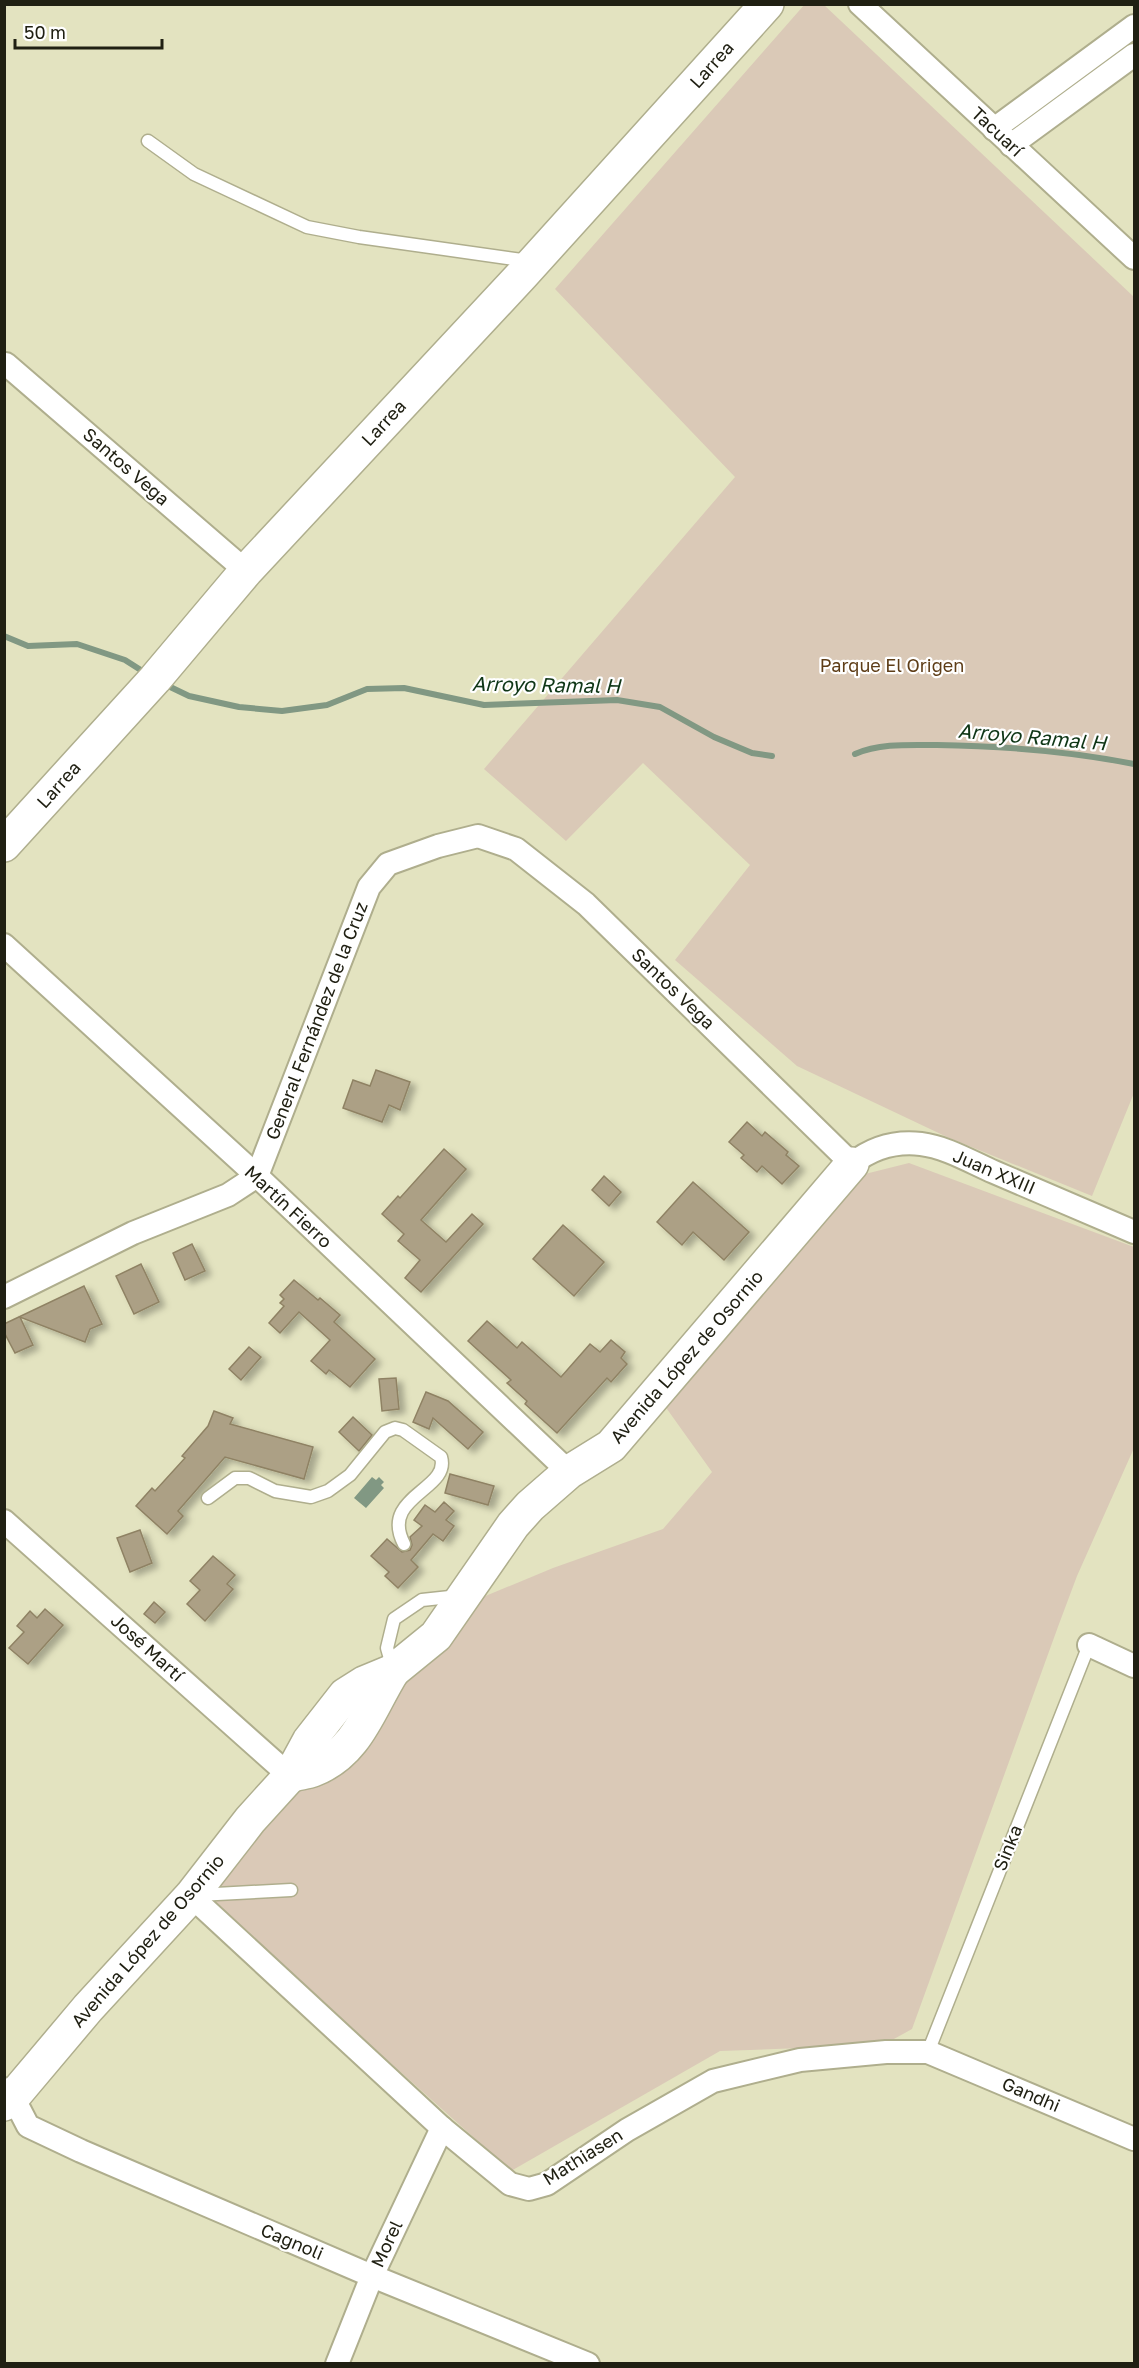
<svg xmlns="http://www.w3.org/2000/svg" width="1139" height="2368" font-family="'Golos Text',sans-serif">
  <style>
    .green { fill: #dac9b7 }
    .water { fill: #819883 }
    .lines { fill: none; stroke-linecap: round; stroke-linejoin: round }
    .stream { stroke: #819883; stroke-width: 6 }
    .building { fill: #aca085; stroke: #8f8264; stroke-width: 1.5; filter: url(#shadow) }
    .lane-casing { stroke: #afae8d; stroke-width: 15 }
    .street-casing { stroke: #afae8d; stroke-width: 26 }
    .secondary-casing { stroke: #afae8d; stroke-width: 36 }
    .lane { stroke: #fff; stroke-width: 12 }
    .street { stroke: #fff; stroke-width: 22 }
    .secondary { stroke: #fff; stroke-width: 33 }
    .labels { text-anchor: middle; stroke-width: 4.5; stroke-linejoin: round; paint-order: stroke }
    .street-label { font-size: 18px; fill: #202013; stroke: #fff }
    .park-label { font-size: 18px; fill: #5e3d17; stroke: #fff }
    .water-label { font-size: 20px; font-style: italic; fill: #0f3616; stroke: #fff }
  </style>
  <defs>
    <filter id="shadow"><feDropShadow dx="6" dy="4" stdDeviation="3" flood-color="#0004"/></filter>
  </defs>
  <rect width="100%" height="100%" fill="#e3e3c0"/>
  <g class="green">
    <polygon points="805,4 824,5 1134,297 1134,1093 1092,1196 947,1137 797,1066 675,960 750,865 643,763 566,841 484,769 735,477 555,289"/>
    <polygon points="909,1163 1134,1247 1134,1448 1077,1576 1059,1624 912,2029 883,2045 720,2051 511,2171 212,1903 210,1895 235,1846 381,1711 471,1602 553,1568 663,1529 712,1472 662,1402 857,1176"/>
  </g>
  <polygon class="water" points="372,1477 376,1480 379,1477 384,1482 381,1485 384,1488 366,1508 354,1498"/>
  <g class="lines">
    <g class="stream">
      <polyline points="4,636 28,646 77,644 125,660 147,674"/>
      <polyline points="164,684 189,696 239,707 282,711 327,705 367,689 404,688 484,705 617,700 660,707 714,737 752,753 772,756"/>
      <path d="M855 754C880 743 910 745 937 745 1004 746 1069 751 1134 764"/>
    </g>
  </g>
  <g class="building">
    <polygon points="376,1070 410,1082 400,1110 389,1105 382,1122 343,1108 353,1080 370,1086"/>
    <polygon points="747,1122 762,1136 765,1132 788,1152 786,1155 799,1166 782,1184 762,1166 757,1172 741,1158 744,1155 729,1142"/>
    <polygon points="444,1149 466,1169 421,1220 446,1242 472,1214 483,1224 421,1292 405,1278 420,1260 398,1241 404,1234 382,1214 398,1196 400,1198"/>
    <polygon points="604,1176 621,1192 609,1206 592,1190"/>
    <polygon points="693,1182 749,1232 724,1260 693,1232 682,1245 657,1222"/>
    <polygon points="563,1225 604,1262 574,1296 533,1259"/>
    <polygon points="192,1244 205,1271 185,1280 173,1253"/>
    <polygon points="141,1264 159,1302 134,1314 116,1276"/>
    <polygon points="294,1280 318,1300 320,1298 340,1315 334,1322 375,1359 350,1387 329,1370 326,1374 311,1361 330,1340 299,1312 280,1333 269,1323 284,1306 280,1303 284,1299 280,1295"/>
    <polygon points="84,1286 102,1324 90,1329 85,1342 20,1317 33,1345 15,1353 4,1332 4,1324"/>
    <polygon points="487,1321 517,1348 522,1342 561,1377 590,1344 600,1352 611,1340 625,1352 621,1358 627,1364 611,1382 607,1378 557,1433 525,1404 527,1401 507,1383 511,1380 468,1341"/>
    <polygon points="249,1347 261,1357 241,1380 229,1369"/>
    <polygon points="396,1378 399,1409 382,1411 379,1379"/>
    <polygon points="426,1392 448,1401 483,1432 468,1449 433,1418 429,1429 413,1422"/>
    <polygon points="214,1411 233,1418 230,1424 313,1447 304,1479 225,1457 178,1511 183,1516 167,1534 136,1506 152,1488 155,1491 185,1458 182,1456 208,1426"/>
    <polygon points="353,1417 372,1435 359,1451 339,1432"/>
    <polygon points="450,1474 494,1486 488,1505 445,1493"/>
    <polygon points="444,1502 454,1511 446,1520 454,1526 443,1541 433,1534 411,1560 418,1567 398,1588 385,1576 389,1572 371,1556 387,1539 402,1552 410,1550 412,1545 410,1537 422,1526 414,1520 425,1505 435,1512"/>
    <polygon points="140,1530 152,1563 130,1572 117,1538"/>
    <polygon points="213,1556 235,1575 227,1584 233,1589 205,1621 187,1604 200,1590 190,1581"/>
    <polygon points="154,1602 165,1612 155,1623 144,1614"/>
    <polygon points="45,1609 63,1625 28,1664 9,1648 24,1632 17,1626 30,1611 37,1618"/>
  </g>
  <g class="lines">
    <g class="lane-casing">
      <g id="lane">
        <polyline points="148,141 194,174 307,227 359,237 529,261"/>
        <path d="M208 1498 235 1478H249L275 1491 311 1497 328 1491 350 1475 385 1432 395 1428 403 1430 441 1457C451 1490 379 1496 404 1544"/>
        <polyline points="393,1669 387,1648 394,1619 422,1600 459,1596"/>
        <polyline points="198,1895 291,1890"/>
        <polyline points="928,2052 1089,1645"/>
      </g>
    </g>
    <g class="street-casing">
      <g id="street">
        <polyline points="860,4 1134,258"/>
        <polyline points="994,129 1134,26"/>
        <polyline points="1011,145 1134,55"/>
        <polyline points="6,364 246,571"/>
        <polyline points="4,945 257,1176 569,1472"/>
        <path d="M4 1297 133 1233 228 1195 257 1176 369 887 388 864 438 846 478 836 516 849 586 904 852 1164C873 1147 895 1141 921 1144 946 1147 971 1162 994 1172 1041 1192 1088 1212 1134 1232"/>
        <polyline points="4,1521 290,1776"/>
        <polyline points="1089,1645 1134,1666"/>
        <polyline points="191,1896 442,2128 510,2184 529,2189 547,2184 627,2130 713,2081 800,2060 886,2052 928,2052 1134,2139"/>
        <polyline points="4,2089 13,2097 28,2126 81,2151 372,2276 588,2364"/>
        <polyline points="337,2364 372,2276 442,2128"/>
      </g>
    </g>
    <g class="secondary-casing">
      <g id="secondary">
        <polyline points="4,845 155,679 246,571 522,275 767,4"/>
        <path d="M290 1776C297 1773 305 1773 313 1770 358 1753 370 1707 393 1671"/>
        <polyline points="4,2104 13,2097 88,2008 191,1896 250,1820 290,1776 309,1741 345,1695 364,1683 393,1671 436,1636 513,1525 530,1506 569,1472 611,1446 852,1164"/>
      </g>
    </g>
    <use href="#lane" class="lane"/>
    <use href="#street" class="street"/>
    <use href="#secondary" class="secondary"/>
  </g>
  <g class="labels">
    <g class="street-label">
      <text transform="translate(712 65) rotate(-48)" y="6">Larrea</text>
      <text transform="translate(997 132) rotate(43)" y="6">Tacuarí</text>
      <text transform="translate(384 423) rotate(-47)" y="6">Larrea</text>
      <text transform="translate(126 467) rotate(41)" y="6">Santos Vega</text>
      <text transform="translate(59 785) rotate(-48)" y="6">Larrea</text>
      <text transform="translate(673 989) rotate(44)" y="6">Santos Vega</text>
      <text transform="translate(317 1021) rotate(-69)" y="6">General Fernández de la Cruz</text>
      <text transform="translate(994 1172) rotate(23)" y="6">Juan XXIII</text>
      <text transform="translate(288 1207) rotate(43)" y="6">Martín Fierro</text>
      <text transform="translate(687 1357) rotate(-49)" y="6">Avenida López de Osornio</text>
      <text transform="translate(147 1648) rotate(42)" y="6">José Martí</text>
      <text transform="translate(1008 1848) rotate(-68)" y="6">Sinka</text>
      <text transform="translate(148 1941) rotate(-49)" y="6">Avenida López de Osornio</text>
      <text transform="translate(1031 2095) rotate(23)" y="6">Gandhi</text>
      <text transform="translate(583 2157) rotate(-32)" y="6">Mathiasen</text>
      <text transform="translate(292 2242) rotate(23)" y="6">Cagnoli</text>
      <text transform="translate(387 2244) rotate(-65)" y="6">Morel</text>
    </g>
    <g class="park-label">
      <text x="892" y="672">Parque El Origen</text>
    </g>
    <g class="water-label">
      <text transform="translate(546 685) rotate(1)" y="7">Arroyo Ramal H</text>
      <text transform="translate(1032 737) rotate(5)" y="7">Arroyo Ramal H</text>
    </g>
  </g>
  <rect width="1139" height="2368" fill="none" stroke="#202013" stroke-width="12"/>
  <path d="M15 39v9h147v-9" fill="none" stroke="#202013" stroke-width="3"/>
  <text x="24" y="39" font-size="18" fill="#202013" stroke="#ffffff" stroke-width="4.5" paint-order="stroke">50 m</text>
</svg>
